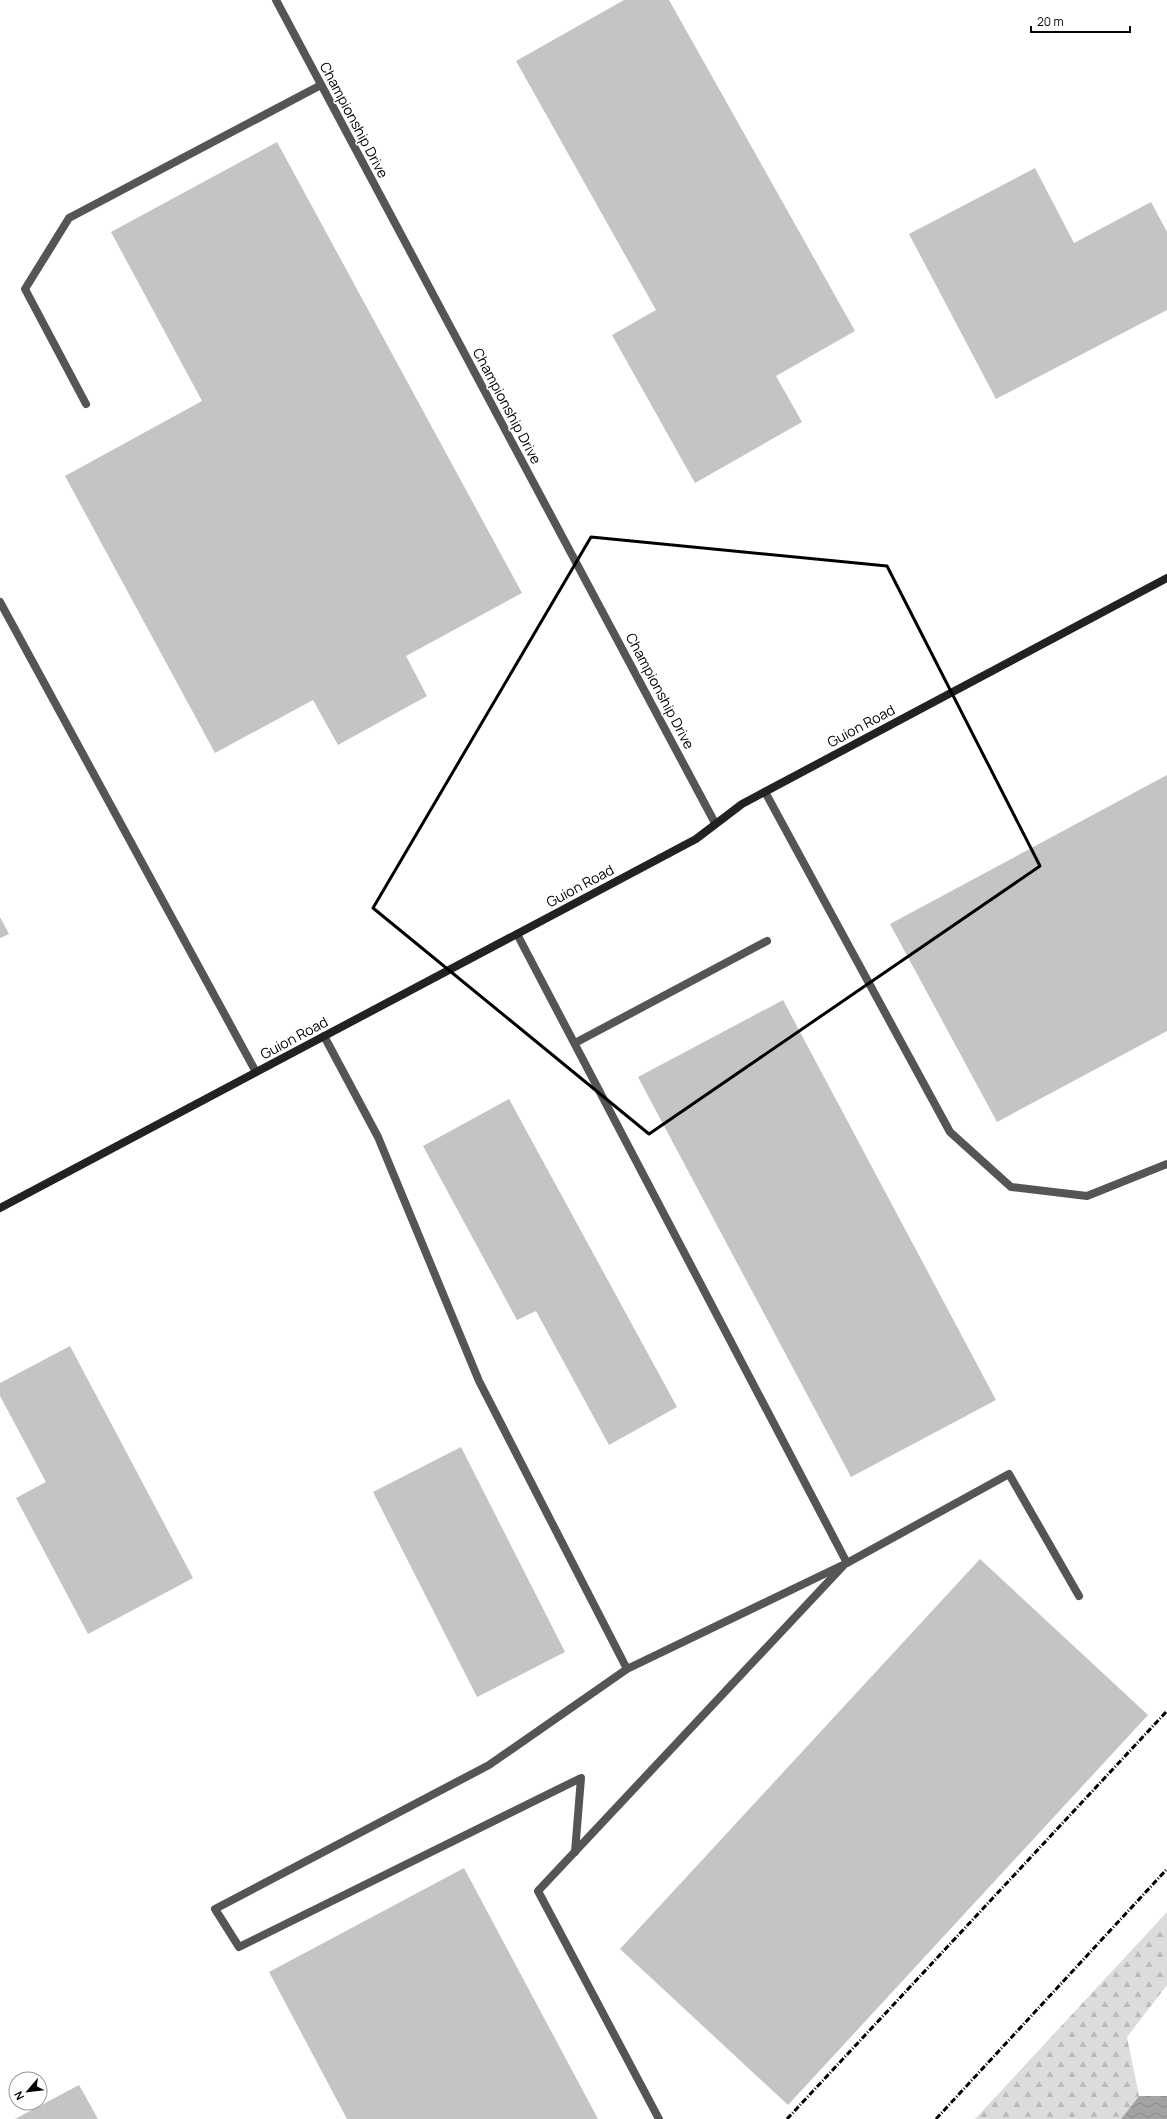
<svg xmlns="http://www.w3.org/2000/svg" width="1167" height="2119" font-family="Manrope,sans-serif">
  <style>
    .forest { fill: url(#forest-firs) }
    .water { fill: url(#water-waves) }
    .building { fill: #c4c4c4 }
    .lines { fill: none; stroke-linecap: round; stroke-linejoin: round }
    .lane { stroke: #555; stroke-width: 8 }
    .street { stroke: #555; stroke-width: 8 }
    .secondary { stroke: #222; stroke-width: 8 }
    .rail { stroke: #000; stroke-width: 3; stroke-dasharray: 6 2 1 2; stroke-linecap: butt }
    .marked { fill: none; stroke: #000; stroke-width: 3; stroke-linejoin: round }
    .labels { text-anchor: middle; stroke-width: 3; stroke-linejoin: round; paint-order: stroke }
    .street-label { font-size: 14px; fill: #000; stroke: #fff }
  </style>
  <defs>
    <pattern id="forest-firs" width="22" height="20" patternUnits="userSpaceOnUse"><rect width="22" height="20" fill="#dcdcdc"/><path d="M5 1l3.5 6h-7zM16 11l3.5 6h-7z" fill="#bbb"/></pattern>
    <pattern id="water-waves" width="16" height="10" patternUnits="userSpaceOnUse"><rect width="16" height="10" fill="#a3a3a3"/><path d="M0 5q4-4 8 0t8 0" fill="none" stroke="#8b8b8b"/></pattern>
  </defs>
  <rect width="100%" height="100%" fill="#fff"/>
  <polygon class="forest" points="1167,1912 1167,1985 1127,2037 1139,2096 1121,2119 975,2119"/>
  <polygon class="water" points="1139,2096 1167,2096 1167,2119 1121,2119"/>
  <g class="building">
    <polygon points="624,0 669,0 855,331 776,376 802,422 695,483 612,335 656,310 516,61"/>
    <polygon points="277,142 522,593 406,656 427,696 338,745 313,700 215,753 65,476 202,401 111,232"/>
    <polygon points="1035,168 1074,243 1151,202 1167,232 1167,310 996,399 909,234"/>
    <polygon points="1167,775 1167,1031 997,1122 890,924"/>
    <polygon points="0,917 9,934 0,938"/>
    <polygon points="783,1000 996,1400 851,1477 638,1077"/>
    <polygon points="509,1099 677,1407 609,1445 536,1311 517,1320 423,1146"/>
    <polygon points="70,1346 193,1578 88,1634 16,1498 46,1482 0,1396 0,1383"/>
    <polygon points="461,1447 565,1652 477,1697 373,1492"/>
    <polygon points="980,1559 1148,1715 788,2105 620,1949"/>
    <polygon points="464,1868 598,2119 347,2119 269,1972"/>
    <polygon points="79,2085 98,2119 15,2119"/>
  </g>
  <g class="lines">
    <g class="lane">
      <polyline points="86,404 25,289 69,218 321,85"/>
      <polyline points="0,602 256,1072"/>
      <polyline points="765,792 950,1132 1011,1187 1087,1196 1167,1164"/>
      <polyline points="517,934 847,1563 1009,1474 1079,1596"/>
      <polyline points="324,1036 378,1137 479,1381 627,1669 847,1563"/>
      <polyline points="575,1043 767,941"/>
      <polyline points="575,1852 581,1778 239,1947 215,1909 489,1765 627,1669"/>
      <polyline points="659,2119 538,1891 843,1566"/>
    </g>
    <polyline class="street" points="276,0 715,823"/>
    <polyline class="secondary" points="0,1208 696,839 742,804 1167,578"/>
    <g class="rail">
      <polyline points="787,2119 1167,1711"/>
      <polyline points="936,2119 1167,1869"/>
    </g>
  </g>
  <path class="marked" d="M591 537 887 566 1040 866 649 1134 373 908Z"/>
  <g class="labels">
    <g class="street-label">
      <text transform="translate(354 120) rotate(62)" y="5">Championship Drive</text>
      <text transform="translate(507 406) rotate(62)" y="5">Championship Drive</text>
      <text transform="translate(660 691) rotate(62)" y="5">Championship Drive</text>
      <text transform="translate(861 726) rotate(-28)" y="5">Guion Road</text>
      <text transform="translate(580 886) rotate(-28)" y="5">Guion Road</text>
      <text transform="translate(294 1038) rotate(-28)" y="5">Guion Road</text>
    </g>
  </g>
  <g transform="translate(28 2091) rotate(242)"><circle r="19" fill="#ffffff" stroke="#999999"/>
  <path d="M0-3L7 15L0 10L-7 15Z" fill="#000000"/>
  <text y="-6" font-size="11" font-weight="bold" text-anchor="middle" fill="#000000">N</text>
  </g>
  <path d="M1031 26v6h99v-6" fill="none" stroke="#000000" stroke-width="2"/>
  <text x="1037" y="26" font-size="12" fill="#000000" stroke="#ffffff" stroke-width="3" paint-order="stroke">20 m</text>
</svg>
